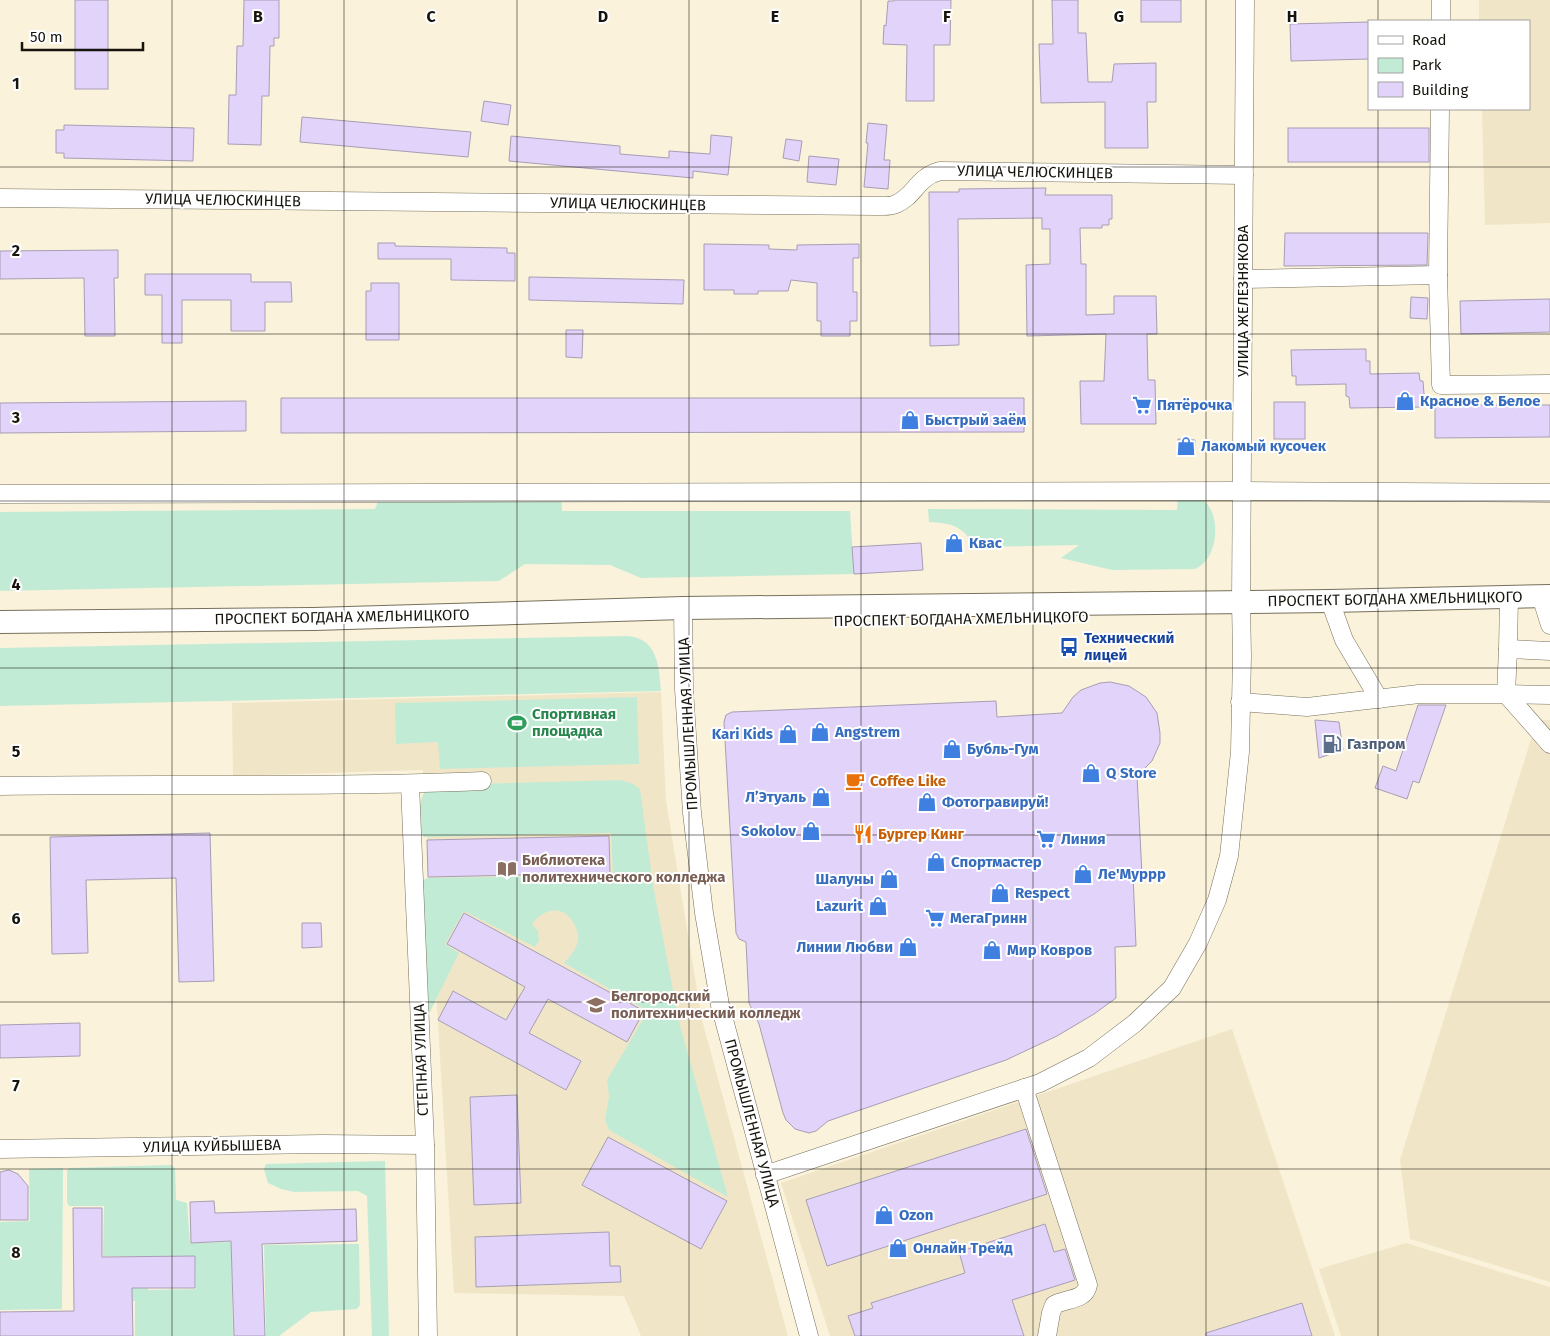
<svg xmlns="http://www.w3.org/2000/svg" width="1550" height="1336" font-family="'Fira Sans',sans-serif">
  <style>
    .built { fill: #f0e6c7 }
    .green { fill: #c2ebd6 }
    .building { fill: #e2d3fa; stroke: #a79eb4 }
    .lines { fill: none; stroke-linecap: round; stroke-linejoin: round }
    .minor-casing { stroke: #77705c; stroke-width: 19 }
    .major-casing { stroke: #77705c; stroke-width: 24 }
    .minor { stroke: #fff; stroke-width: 18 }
    .major { stroke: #fff; stroke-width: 22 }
    .grid { fill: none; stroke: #16140c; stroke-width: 1; stroke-opacity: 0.55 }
    .labels { text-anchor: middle; stroke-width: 4; stroke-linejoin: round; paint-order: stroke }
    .street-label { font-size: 15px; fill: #16140c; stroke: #fff }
    .shop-label { font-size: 15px; font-weight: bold; fill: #366cbe; stroke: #fff; text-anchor: start }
    .transit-label { font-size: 15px; font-weight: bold; fill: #164399; stroke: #fff; text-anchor: start }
    .leisure-label { font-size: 15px; font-weight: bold; fill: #27864d; stroke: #fff; text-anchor: start }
    .service-label { font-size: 15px; font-weight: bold; fill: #4e5e75; stroke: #fff; text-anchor: start }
    .food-label { font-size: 15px; font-weight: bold; fill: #c56008; stroke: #fff; text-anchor: start }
    .education-label { font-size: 15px; font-weight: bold; fill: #785e54; stroke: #fff; text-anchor: start }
    .grid-label { font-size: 16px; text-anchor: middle; font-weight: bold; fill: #16140c; stroke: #fff; stroke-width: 4; stroke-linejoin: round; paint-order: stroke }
  </style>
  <rect width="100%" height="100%" fill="#faf2da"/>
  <g class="built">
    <polygon points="1479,0 1550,0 1550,223 1485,225 1482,109 1529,109 1529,21 1479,21"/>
    <polygon points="661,692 666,801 702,1020 788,1336 641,1336 624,1296 454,1293 423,770 233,776 232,703"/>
    <polygon points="1537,720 1550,720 1550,1282 1410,1239 1400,1160"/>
    <polygon points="1232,1029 1335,1336 830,1336 781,1183"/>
    <polygon points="1406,1243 1550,1287 1550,1336 1341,1336 1319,1269"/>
  </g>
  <g class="green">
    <path d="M1178 494C1186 495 1197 495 1204 501 1219 513 1218 544 1207 559 1204 564 1200 566 1195 569L1112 570 1061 558 1079 545 975 547C963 526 952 523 929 522L928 509 1177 510Z"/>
    <polygon points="380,496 561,496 562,511 850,511 854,574 641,578 610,565 525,564 499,581 0,591 0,512 375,509"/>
    <path d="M627 636C658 638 659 667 661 691L0 706V648Z"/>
    <polygon points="637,697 639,764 440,769 438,742 396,744 395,703"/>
    <path d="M621 780 633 784 640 789 653 885 679 1022 728 1197 609 1130 605 1120 609 1096 607 1080 648 1011 564 963C569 957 577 949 578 940 579 934 576 927 573 922 562 904 543 909 532 924L538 931 539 941 535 947 464 911 445 944 459 953 426 1020 421 882 427 878 613 875 611 833 424 837C417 828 418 799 426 790 428 788 434 786 437 785Z"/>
    <polygon points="385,1161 389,1336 372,1336 367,1196 358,1191 294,1192 281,1189 268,1183 264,1169 266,1164"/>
    <polygon points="171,1165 175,1168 176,1200 187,1203 190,1243 231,1242 233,1336 135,1336 135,1301 109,1301 109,1281 147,1281 148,1290 196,1289 195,1256 103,1256 104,1206 69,1206 67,1202 67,1170 69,1168"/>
    <polygon points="63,1168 62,1309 0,1310 0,1222 30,1221 29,1169"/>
    <polygon points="359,1244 360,1305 357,1309 311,1312 279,1336 266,1336 264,1245"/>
  </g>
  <g class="building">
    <rect x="75" y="0" width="33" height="89"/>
    <polygon points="244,0 279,0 279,38 274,38 274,46 270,46 269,96 262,96 261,145 228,144 229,95 236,95 237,46 243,46"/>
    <polygon points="894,0 951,0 950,45 934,45 934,101 906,101 907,45 883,44 884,25 886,26 888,1 894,1"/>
    <polygon points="1052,0 1078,0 1078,33 1086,33 1088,82 1112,82 1114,64 1156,63 1156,102 1147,102 1148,148 1105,148 1105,102 1041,103 1039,44 1053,44"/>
    <rect x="1141" y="0" width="40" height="22"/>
    <polygon points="1369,22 1369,59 1291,61 1290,24"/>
    <polygon points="484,101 511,105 508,125 481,121"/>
    <polygon points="302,117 471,132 468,157 300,142"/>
    <polygon points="868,123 887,125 884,160 890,160 888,189 864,187 868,143 866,143"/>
    <polygon points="64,125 194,128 193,161 64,158 64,153 56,153 56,130 64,130"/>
    <rect x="1288" y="128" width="141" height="34"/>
    <polygon points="711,135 732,137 728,175 693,171 693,178 509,161 511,136 620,146 620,154 669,158 669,151 710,154"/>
    <polygon points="786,139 802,141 799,161 783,158"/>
    <polygon points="809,156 839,159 836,185 807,182"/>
    <polygon points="1046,188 1045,195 1112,195 1112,219 1109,219 1109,225 1102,225 1102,228 1080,228 1081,264 1086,264 1086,315 1114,314 1114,296 1156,296 1157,334 1147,334 1148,380 1155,380 1156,424 1081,424 1080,381 1104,381 1106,334 1027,336 1026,265 1050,264 1050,229 1042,229 1042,218 958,219 959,345 930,346 929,192 959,192 959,189"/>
    <polygon points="1285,233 1428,233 1427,265 1284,266"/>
    <polygon points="378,243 395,243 395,246 507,248 507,253 515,253 515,281 451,280 451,259 378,259"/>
    <polygon points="704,244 769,245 769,249 797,250 797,245 859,244 859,258 853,258 853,292 857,292 857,321 850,321 850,336 821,336 821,321 817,321 817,283 791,280 788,291 758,291 758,294 734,294 734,290 704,290"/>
    <polygon points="118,250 118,278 114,278 115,336 85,336 84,278 0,279 0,251"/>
    <polygon points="145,274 251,274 251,282 291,282 292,302 265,302 265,331 231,331 231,300 182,300 182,343 162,343 162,295 145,295"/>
    <polygon points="529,277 684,280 683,304 529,300"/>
    <polygon points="371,283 399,283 399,340 366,340 366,291 371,291"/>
    <polygon points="1411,297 1428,298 1427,319 1410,318"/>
    <polygon points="1550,299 1550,332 1461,334 1460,301"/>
    <polygon points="566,330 583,330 582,358 566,357"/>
    <polygon points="1366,349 1366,361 1370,361 1370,374 1419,373 1420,381 1423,381 1425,407 1350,408 1349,397 1346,396 1346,384 1296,385 1296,376 1292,376 1291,350"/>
    <polygon points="281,398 1024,398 1024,432 281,433"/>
    <polygon points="246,401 246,431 0,433 0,403"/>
    <rect x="1274" y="402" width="31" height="37"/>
    <polygon points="1435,405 1550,405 1550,437 1435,438"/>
    <polygon points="1178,439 1195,440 1195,452 1178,451"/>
    <polygon points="921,543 923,570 854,574 852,547"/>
    <polygon points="1110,682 1129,686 1146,697 1157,713 1160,733 1160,743 1152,761 1137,776 1142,875 1133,875 1136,946 1115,947 1116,998 1094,1014 1057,1036 1006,1060 828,1121 816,1131 809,1133 795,1129 786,1120 783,1113 759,1024 749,1003 746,942 739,939 736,933 724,722 726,715 732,712 996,701 997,717 1062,713 1073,697 1081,690 1100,683"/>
    <polygon points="1418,705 1446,705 1419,783 1413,781 1407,799 1375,788 1383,766 1396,771"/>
    <polygon points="1315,720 1339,722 1343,750 1319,758"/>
    <polygon points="210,833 214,981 179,982 176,878 86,880 88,953 52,954 50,837"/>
    <polygon points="609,836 610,873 428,877 427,840"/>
    <polygon points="464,913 644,1011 627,1042 548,999 529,1033 581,1061 566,1090 438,1020 453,991 506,1020 525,987 447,944"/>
    <polygon points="302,923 321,923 322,947 302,948"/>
    <polygon points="80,1023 80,1056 0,1058 0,1025"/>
    <polygon points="517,1095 521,1203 474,1205 470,1097"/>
    <polygon points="1026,1129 1047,1194 827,1266 806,1200"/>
    <polygon points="608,1137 727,1201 701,1249 582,1185"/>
    <polygon points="9,1170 18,1174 28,1186 28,1220 0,1220 0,1172"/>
    <polygon points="214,1201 215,1213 356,1209 357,1241 262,1244 265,1336 234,1336 231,1241 191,1243 190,1202"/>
    <polygon points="73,1208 102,1208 102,1257 195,1256 195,1288 132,1288 133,1336 0,1336 0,1312 74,1311"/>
    <polygon points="1045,1224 1054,1252 1065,1249 1075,1280 1012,1300 1024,1336 855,1336 848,1316 873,1308 871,1303 965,1273 959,1252"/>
    <polygon points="609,1232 610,1266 620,1266 621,1282 476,1287 475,1237"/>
    <polygon points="1302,1303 1312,1336 1206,1336 1206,1333"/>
  </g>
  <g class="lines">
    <g class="minor-casing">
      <g id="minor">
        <polyline points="1441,21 1441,0"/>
        <polyline points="1440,109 1438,275 1441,385 1550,384"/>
        <path d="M0 198 877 206C883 206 890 207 896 204 915 196 917 177 940 171L1244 175"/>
        <polyline points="1243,279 1438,275"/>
        <polyline points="0,494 1242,491 1550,493"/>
        <polyline points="1541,596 1550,625"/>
        <polyline points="1330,601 1344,640 1379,699"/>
        <polyline points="683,608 684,689 692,813 704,913 720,1005 809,1336"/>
        <polyline points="1508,649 1509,597"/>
        <polyline points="1506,694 1550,744"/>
        <polyline points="1506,694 1550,695"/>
        <polyline points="1240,702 1307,707 1419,694 1506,694 1508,649 1550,651"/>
        <polyline points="410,784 425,1145 428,1336"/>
        <path d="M0 786C161 783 322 788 482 781"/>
        <path d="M1024 1088 1088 1285C1085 1301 1066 1298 1054 1305L1051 1313 1047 1336"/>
        <polyline points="0,1149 322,1144 425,1145"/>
        <polyline points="765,1175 1040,1083 1089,1058 1135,1023 1172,988 1198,943 1217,900 1229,856 1240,752 1242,656 1241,602 1245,0"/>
      </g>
    </g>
    <g class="major-casing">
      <polyline id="major" points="0,622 314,619 683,608 1330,601 1550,596"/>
    </g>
    <use href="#minor" class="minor"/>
    <use href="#major" class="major"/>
  </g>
  <path class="grid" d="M172 0V1336M344 0V1336M517 0V1336M689 0V1336M861 0V1336M1033 0V1336M1206 0V1336M1378 0V21M1378 109V1336M0 167H1550M0 334H1550M0 501H1550M0 668H1550M0 835H1550M0 1002H1550M0 1169H1550"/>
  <defs>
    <g id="shop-bare" transform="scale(1.5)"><path d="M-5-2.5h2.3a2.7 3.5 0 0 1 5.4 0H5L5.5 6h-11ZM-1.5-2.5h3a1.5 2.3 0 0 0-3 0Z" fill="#3f7fe0" stroke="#fff" stroke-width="2.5" paint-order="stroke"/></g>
    <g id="supermarket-bare" transform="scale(1.5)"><path d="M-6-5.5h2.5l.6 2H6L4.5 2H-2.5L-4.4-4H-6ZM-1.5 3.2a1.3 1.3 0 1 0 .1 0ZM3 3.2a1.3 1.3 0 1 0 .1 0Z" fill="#3f7fe0" stroke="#fff" stroke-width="2.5" paint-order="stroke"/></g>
    <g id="bus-bare" transform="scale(1.5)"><path d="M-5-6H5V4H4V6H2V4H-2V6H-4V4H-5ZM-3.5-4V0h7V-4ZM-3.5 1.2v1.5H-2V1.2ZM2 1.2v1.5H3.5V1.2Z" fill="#1a4fb4" stroke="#fff" stroke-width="2.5" paint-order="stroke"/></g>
    <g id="stadium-bare" transform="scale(1.5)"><path d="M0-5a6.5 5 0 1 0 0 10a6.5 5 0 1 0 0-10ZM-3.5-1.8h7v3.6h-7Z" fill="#2e9e5b" stroke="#fff" stroke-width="2.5" paint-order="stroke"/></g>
    <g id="fuel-bare" transform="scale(1.5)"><path d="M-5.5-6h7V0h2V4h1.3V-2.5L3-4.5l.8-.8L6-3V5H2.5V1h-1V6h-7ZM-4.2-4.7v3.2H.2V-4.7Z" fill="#5c6f8a" stroke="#fff" stroke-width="2.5" paint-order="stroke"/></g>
    <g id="cafe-bare" transform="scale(1.5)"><path d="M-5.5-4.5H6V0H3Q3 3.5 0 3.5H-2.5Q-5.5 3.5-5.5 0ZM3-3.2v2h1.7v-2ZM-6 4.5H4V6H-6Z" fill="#e8710a" stroke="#fff" stroke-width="2.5" paint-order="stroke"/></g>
    <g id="restaurant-bare" transform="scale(1.5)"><path d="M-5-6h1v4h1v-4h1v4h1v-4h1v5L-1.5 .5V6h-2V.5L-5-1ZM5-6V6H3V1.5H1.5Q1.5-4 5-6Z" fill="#e8710a" stroke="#fff" stroke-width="2.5" paint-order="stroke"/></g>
    <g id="library-bare" transform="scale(1.5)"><path d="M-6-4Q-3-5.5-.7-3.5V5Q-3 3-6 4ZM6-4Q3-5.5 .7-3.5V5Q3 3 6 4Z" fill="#8d6e63" stroke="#fff" stroke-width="2.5" paint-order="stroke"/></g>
    <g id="university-bare" transform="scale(1.5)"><path d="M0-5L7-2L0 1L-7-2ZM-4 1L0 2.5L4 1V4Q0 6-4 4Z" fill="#8d6e63" stroke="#fff" stroke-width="2.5" paint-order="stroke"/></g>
  </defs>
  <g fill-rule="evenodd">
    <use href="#shop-bare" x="1405" y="401"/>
    <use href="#supermarket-bare" x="1142" y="405"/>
    <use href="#shop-bare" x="910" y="420"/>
    <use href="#shop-bare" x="1186" y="446"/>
    <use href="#shop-bare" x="954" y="543"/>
    <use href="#bus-bare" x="1069" y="647"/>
    <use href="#stadium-bare" x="517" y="723"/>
    <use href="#shop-bare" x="820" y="732"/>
    <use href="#shop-bare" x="788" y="734"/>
    <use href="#fuel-bare" x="1332" y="744"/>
    <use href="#shop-bare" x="952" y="749"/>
    <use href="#shop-bare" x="1091" y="773"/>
    <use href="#cafe-bare" x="855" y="781"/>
    <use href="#shop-bare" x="821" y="797"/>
    <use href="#shop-bare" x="927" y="802"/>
    <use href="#shop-bare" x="811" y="831"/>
    <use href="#restaurant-bare" x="863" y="834"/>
    <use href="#supermarket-bare" x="1046" y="839"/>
    <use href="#shop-bare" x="936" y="862"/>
    <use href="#library-bare" x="507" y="869"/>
    <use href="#shop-bare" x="1083" y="874"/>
    <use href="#shop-bare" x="889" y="879"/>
    <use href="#shop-bare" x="1000" y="893"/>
    <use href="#shop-bare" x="878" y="906"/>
    <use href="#supermarket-bare" x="935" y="918"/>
    <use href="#shop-bare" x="908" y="947"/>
    <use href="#shop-bare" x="992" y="950"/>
    <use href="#university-bare" x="596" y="1005"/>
    <use href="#shop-bare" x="884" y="1215"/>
    <use href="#shop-bare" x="898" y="1248"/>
  </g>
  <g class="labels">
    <g class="street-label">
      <text transform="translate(1035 172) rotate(1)" y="5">УЛИЦА ЧЕЛЮСКИНЦЕВ</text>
      <text transform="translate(223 200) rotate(1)" y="5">УЛИЦА ЧЕЛЮСКИНЦЕВ</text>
      <text transform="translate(628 204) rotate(1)" y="5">УЛИЦА ЧЕЛЮСКИНЦЕВ</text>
      <text transform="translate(1243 301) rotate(-90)" y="5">УЛИЦА ЖЕЛЕЗНЯКОВА</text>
      <text transform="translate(1395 599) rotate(-1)" y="5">ПРОСПЕКТ БОГДАНА ХМЕЛЬНИЦКОГО</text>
      <text transform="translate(342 617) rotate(-1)" y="5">ПРОСПЕКТ БОГДАНА ХМЕЛЬНИЦКОГО</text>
      <text transform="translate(961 619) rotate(-1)" y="5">ПРОСПЕКТ БОГДАНА ХМЕЛЬНИЦКОГО</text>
      <text transform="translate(688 724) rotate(-93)" y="5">ПРОМЫШЛЕННАЯ УЛИЦА</text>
      <text transform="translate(421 1060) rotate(-92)" y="5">СТЕПНАЯ УЛИЦА</text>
      <text transform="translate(752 1123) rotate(75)" y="5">ПРОМЫШЛЕННАЯ УЛИЦА</text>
      <text transform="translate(212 1146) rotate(-1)" y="5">УЛИЦА КУЙБЫШЕВА</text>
    </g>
    <g class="shop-label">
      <text x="1420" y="406">Красное &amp; Белое</text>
      <text x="1157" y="410">Пятёрочка</text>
      <text x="925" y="425">Быстрый заём</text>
      <text x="1201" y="451">Лакомый кусочек</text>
      <text x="969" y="548">Квас</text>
      <text x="835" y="737">Angstrem</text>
      <text x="773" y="739" text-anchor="end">Kari Kids</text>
      <text x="967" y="754">Бубль-Гум</text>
      <text x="1106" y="778">Q Store</text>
      <text x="806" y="802" text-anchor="end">Л’Этуаль</text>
      <text x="942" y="807">Фотогравируй!</text>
      <text x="796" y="836" text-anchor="end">Sokolov</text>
      <text x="1061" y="844">Линия</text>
      <text x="951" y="867">Спортмастер</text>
      <text x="1098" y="879">Ле'Муррр</text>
      <text x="874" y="884" text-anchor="end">Шалуны</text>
      <text x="1015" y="898">Respect</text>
      <text x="863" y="911" text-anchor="end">Lazurit</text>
      <text x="950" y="923">МегаГринн</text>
      <text x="893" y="952" text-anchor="end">Линии Любви</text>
      <text x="1007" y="955">Мир Ковров</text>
      <text x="899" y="1220">Ozon</text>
      <text x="913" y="1253">Онлайн Трейд</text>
    </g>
    <g class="transit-label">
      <text x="1084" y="643">Технический<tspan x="1084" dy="17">лицей</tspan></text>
    </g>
    <g class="leisure-label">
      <text x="532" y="719">Спортивная<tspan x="532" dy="17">площадка</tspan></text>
    </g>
    <g class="service-label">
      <text x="1347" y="749">Газпром</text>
    </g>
    <g class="food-label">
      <text x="870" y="786">Coffee Like</text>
      <text x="878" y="839">Бургер Кинг</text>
    </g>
    <g class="education-label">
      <text x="522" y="865">Библиотека<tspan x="522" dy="17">политехнического колледжа</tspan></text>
      <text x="611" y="1001">Белгородский<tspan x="611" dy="17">политехнический колледж</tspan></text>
    </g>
  </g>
  <g class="grid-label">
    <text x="258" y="22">B</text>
    <text x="431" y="22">C</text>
    <text x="603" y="22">D</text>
    <text x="775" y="22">E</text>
    <text x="947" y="22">F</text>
    <text x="1119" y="22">G</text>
    <text x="1292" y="22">H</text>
    <text x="16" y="89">1</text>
    <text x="16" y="256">2</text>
    <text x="16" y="423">3</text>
    <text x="16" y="590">4</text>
    <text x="16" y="757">5</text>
    <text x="16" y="924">6</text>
    <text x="16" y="1091">7</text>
    <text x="16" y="1258">8</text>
  </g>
  <rect x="1368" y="20" width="162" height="90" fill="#ffffff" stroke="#a2a19e"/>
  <rect x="1378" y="36" width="25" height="8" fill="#ffffff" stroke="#a2a19e"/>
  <text x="1412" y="45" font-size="15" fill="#16140c">Road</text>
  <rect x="1378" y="58" width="25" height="15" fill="#c2ebd6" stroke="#a2a19e"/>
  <text x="1412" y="70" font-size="15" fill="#16140c">Park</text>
  <rect x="1378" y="82" width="25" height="15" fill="#e2d3fa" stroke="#a2a19e"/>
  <text x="1412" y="95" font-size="15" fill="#16140c">Building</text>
  <path d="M22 42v8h121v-8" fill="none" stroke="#16140c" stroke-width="2.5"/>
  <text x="30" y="42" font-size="15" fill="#16140c" stroke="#ffffff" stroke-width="4" paint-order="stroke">50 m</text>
</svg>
